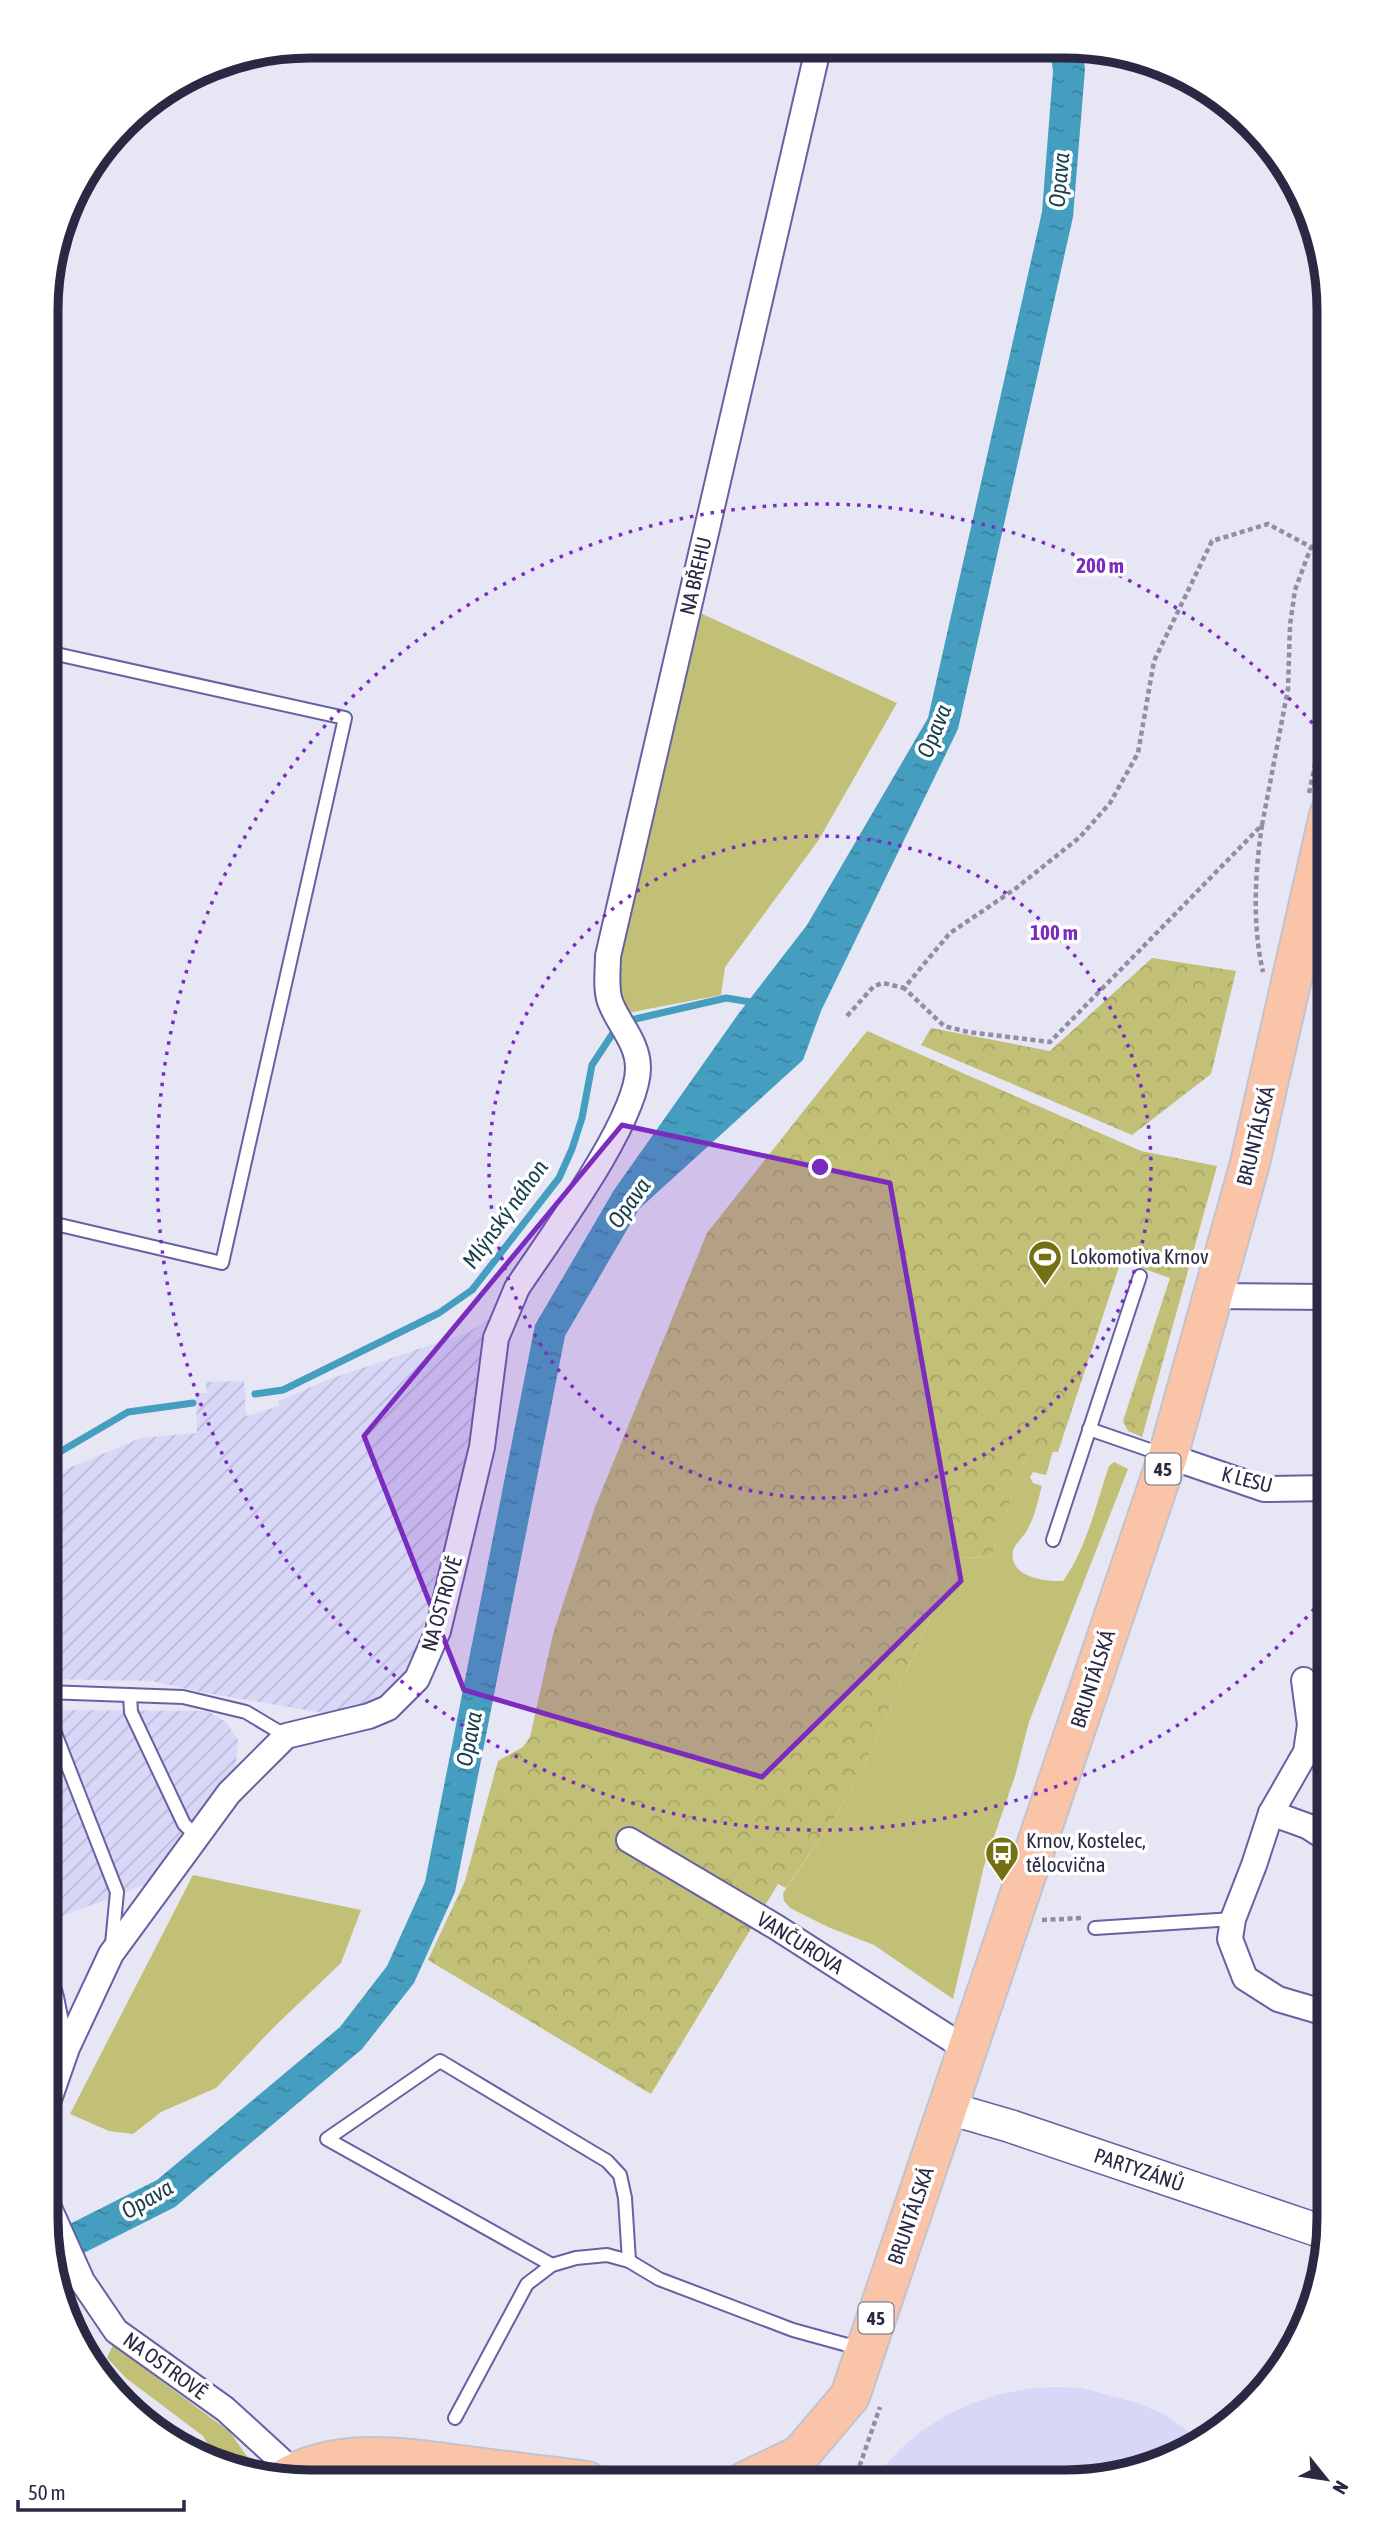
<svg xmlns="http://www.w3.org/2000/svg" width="1375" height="2528" font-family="'Asap Condensed',sans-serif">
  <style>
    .built { fill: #d8d7f8 }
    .industrial { fill: url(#industrial-furrows) }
    .grass { fill: #c2bf77 }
    .park { fill: url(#park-crowns) }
    .water { fill: url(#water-ripples) }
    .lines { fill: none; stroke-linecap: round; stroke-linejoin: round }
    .stream { stroke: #459ec0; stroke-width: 7 }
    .service-casing { stroke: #6761a3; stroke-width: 16 }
    .minor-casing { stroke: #6761a3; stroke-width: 28 }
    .tertiary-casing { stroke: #6761a3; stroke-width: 35 }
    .primary-casing { stroke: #c4c3cb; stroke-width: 42 }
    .path { stroke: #8f8ea3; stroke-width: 4.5; stroke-dasharray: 5 3.5; stroke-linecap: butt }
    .service { stroke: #fff; stroke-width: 12 }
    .minor { stroke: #fff; stroke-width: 24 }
    .tertiary { stroke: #fff; stroke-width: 32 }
    .primary { stroke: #fac4a9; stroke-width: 38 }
    .marked { fill: #7b2cbf; fill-opacity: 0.2; stroke: #7b2cbf; stroke-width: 5; stroke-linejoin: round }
    .ring { fill: none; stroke: #7b2cbf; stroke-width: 3.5; stroke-dasharray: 3.5 7 }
    .labels { text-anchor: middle; stroke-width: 7; stroke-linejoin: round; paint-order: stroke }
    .shield { fill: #fff; stroke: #6b687c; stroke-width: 2 }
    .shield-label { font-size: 19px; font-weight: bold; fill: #2b2844 }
    .street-label { font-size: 21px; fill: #2b2844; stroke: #fff }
    .poi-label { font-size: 21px; fill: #2b2844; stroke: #fff; text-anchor: start }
    .water-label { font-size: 23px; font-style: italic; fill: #183f4e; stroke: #fff }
    .rim { fill: none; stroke: #2b2844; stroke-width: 9 }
    .centre { fill: #7b2cbf; stroke: #fff; stroke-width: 3.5 }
    .ring-label { font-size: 21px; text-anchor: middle; font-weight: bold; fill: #7b2cbf; stroke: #fff; stroke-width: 7; stroke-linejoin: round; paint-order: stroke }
  </style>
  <defs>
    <pattern id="industrial-furrows" width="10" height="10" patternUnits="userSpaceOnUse" patternTransform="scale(1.75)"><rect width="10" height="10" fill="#d8d7f8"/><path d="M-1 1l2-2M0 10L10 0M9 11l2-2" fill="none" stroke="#bab9d6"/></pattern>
    <pattern id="park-crowns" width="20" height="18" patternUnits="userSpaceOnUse" patternTransform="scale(1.75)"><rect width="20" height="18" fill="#c2bf77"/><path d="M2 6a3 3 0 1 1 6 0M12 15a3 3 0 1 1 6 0" fill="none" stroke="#a7a468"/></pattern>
    <pattern id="water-ripples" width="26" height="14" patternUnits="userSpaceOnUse" patternTransform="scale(1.75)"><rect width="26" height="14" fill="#459ec0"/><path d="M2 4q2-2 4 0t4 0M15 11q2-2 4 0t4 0" fill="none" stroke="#3a819e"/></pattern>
  </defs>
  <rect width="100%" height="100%" fill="#e6e6f5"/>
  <polygon class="built" points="1054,2387 1082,2388 1137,2403 1164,2414 1202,2441 1151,2468 1065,2482 866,2482 878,2474 899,2450 920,2432 945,2416 970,2404 997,2395 1025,2389"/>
  <g class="industrial">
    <polygon points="490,1318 467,1486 412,1678 370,1706 341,1716 201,1692 152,1681 46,1679 46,1483 67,1469 141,1438 197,1433 196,1393 206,1393 206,1382 244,1381 246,1416 279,1406 279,1401 327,1380 469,1332"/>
    <polygon points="46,1710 208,1711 226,1722 238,1740 235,1771 158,1880 46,1922"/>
  </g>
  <g class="grass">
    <polygon points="698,612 897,703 818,841 725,967 721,995 622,1014 614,961"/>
    <path d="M1032 1451H1053L1046 1475 1033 1472 1030 1477 1033 1483 1042 1486C1038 1500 1035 1516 1028 1528 1025 1536 1015 1543 1013 1551 1008 1577 1045 1582 1063 1581 1087 1548 1096 1504 1109 1466L1114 1462 1128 1469 1029 1722 1015 1776 984 1866 953 1999 874 1945 828 1927 790 1908 784 1901 783 1893 836 1815 860 1774 958 1557 991 1558 1026 1455Z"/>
    <polygon points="193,1875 361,1910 341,1963 273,2028 216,2088 161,2112 133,2134 109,2131 70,2114"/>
    <polygon points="113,2345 230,2432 250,2461 251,2474 220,2465 203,2436 126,2378 107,2358"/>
  </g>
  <g class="park">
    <polygon points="1152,958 1236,971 1211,1074 1132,1135 921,1045 931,1028 1050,1051"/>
    <polygon points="867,1031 1141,1151 1217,1166 1142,1437 1128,1431 1123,1421 1170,1278 1121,1261 1058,1452 1032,1451 1026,1455 991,1558 958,1557 860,1774 836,1815 786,1888 778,1884 651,2094 428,1960 465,1881 498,1761 523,1747 530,1737 553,1634 595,1507 707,1233"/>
  </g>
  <polygon class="water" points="1050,50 1082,50 1085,69 1073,217 958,729 821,1011 803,1060 639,1209 565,1336 455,1892 414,1983 362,2049 175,2207 54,2268 48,2235 157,2180 340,2027 387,1966 425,1882 535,1325 614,1190 739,1013 807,925 928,718 1042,212 1053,71"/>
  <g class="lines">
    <g class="stream">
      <polyline points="255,1394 283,1390 439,1313 472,1290 559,1178 572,1149 582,1118 592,1065 615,1030 631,1020 726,998 757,1003"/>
      <polyline points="46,1460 128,1412 193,1403"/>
    </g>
    <g class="service-casing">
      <g id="service">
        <polyline points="47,1222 222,1263 345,718 47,652"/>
        <polyline points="1089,1429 1164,1455"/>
        <polyline points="1053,1540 1140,1276"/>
        <polyline points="46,1692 183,1697 246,1712 286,1736"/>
        <polyline points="130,1695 131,1712 184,1824 197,1837"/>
        <polyline points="46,1710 117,1892 112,1944"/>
        <polyline points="1095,1928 1233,1919"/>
        <polyline points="46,1959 57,1997 66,2041"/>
        <polyline points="552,2265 327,2139 440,2061 607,2161 620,2175 625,2198 629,2261"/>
        <polyline points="455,2418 527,2284 552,2265 576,2258 607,2255 629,2261 659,2279 793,2330 862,2349"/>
      </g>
    </g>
    <g class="minor-casing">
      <g id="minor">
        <polyline points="1212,1296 1329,1297"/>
        <polyline points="1168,1456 1264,1489 1329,1488"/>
        <polyline points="1304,1680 1310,1725 1306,1752 1271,1813 1254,1865 1233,1919 1230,1939 1245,1978 1278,1999 1329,2014"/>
        <polyline points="1271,1813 1307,1826 1329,1840"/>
        <polyline points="629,1840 776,1927 968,2050"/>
        <path d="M46 2108 67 2048 111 1954 229 1793 286 1736 369 1716 388 1708 417 1679 438 1631 482 1447 496 1338 517 1288C548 1241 638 1120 638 1068 638 1043 620 1026 611 1004 605 991 608 970 608 956L818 49"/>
        <polyline points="46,2201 82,2281 116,2331 225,2409 294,2472"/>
      </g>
    </g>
    <g class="tertiary-casing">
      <polyline id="tertiary" points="948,2108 1010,2126 1329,2234"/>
    </g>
    <g class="primary-casing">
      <g id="primary">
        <path d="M282 2480C337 2444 414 2459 475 2467 513 2472 550 2476 587 2481"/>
        <polyline points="744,2482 800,2455 850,2396 1168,1456 1250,1163 1329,815"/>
      </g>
    </g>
    <g class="path">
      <polyline points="1311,547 1329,545"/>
      <polyline points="1309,793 1329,700"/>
      <path d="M1262 825 1288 689 1290 625 1295 590 1311 547 1268 524 1212 541 1154 661 1138 753 1110 803 1080 837 1015 889 950 933 904 988 944 1026 968 1032 1050 1042 1262 825C1255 873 1252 924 1263 972"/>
      <polyline points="847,1016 874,986 883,983 904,988"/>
      <polyline points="1042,1920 1082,1918"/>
      <polyline points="67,2319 78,2311"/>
      <polyline points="854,2482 880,2407"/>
    </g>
    <use href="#service" class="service"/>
    <use href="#minor" class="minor"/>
    <use href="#tertiary" class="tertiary"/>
    <use href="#primary" class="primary"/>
  </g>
  <path class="marked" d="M622 1125 890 1183 961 1581 762 1777 464 1690 364 1436Z"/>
  <g class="ring">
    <circle cx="820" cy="1167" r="331"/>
    <path d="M1328 1593A663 663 0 1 1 1328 741"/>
  </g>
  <defs>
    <g id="stadium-pin" transform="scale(1.75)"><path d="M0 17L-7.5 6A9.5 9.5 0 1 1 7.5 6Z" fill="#757113" stroke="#fff"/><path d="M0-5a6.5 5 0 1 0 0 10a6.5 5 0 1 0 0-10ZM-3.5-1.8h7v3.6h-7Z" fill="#fff"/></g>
    <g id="bus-pin" transform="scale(1.75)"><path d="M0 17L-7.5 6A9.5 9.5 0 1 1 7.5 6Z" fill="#757113" stroke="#fff"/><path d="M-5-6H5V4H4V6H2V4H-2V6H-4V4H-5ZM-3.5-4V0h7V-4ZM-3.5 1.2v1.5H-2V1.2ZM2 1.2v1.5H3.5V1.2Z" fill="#fff"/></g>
  </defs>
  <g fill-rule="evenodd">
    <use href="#stadium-pin" x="1045" y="1257"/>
    <use href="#bus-pin" x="1002" y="1853"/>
  </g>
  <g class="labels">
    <g class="shield">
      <rect x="1145.5" y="1453.5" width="35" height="31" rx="5"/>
      <rect x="858.5" y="2302.5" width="35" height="31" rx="5"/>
    </g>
    <g class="shield-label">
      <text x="1163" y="1476">45</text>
      <text x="876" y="2325">45</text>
    </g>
    <g class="street-label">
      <text transform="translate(696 576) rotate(-77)" y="7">NA BŘEHU</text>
      <text transform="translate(1256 1136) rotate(-76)" y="7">BRUNTÁLSKÁ</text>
      <text transform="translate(1247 1480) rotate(14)" y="7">K LESU</text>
      <text transform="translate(442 1604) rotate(-74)" y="7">NA OSTROVĚ</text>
      <text transform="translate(1093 1679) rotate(-72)" y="7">BRUNTÁLSKÁ</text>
      <text transform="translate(800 1943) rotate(32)" y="7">VANČUROVA</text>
      <text transform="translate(1139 2170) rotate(19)" y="7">PARTYZÁNŮ</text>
      <text transform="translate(911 2216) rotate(-71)" y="7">BRUNTÁLSKÁ</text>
      <text transform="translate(165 2366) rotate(36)" y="7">NA OSTROVĚ</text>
    </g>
    <g class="poi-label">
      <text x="1070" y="1264">Lokomotiva Krnov</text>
      <text x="1026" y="1848">Krnov, Kostelec,<tspan x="1026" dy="24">tělocvična</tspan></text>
    </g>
    <g class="water-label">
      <text transform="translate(1059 180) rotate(-85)" y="8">Opava</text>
      <text transform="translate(934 731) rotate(-68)" y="8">Opava</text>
      <text transform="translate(629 1203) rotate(-54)" y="8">Opava</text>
      <text transform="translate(505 1214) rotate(-54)" y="8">Mlýnský náhon</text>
      <text transform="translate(469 1739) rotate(-79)" y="8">Opava</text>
      <text transform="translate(147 2199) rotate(-30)" y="8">Opava</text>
    </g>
  </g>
  <path d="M0 0H1375V2528H0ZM310 58H1065A252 252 0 0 1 1317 310V2218A252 252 0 0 1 1065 2470H310A252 252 0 0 1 58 2218V310A252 252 0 0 1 310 58Z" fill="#fff" fill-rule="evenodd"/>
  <path class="rim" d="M310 58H1065A252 252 0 0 1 1317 310V2218A252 252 0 0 1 1065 2470H310A252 252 0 0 1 58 2218V310A252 252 0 0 1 310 58Z"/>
  <circle cx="820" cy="1167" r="10" class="centre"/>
  <g class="ring-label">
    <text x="1100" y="573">200 m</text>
    <text x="1054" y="940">100 m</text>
  </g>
  <g transform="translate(1326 2479) rotate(120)" stroke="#ffffff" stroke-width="5" paint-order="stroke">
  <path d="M0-5L12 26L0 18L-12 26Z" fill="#2b2844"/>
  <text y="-10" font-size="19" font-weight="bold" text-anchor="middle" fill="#2b2844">N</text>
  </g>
  <path d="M18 2500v10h166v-10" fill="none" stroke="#2b2844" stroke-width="3.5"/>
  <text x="28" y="2500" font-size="21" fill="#2b2844" stroke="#ffffff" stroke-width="5" paint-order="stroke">50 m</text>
</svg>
